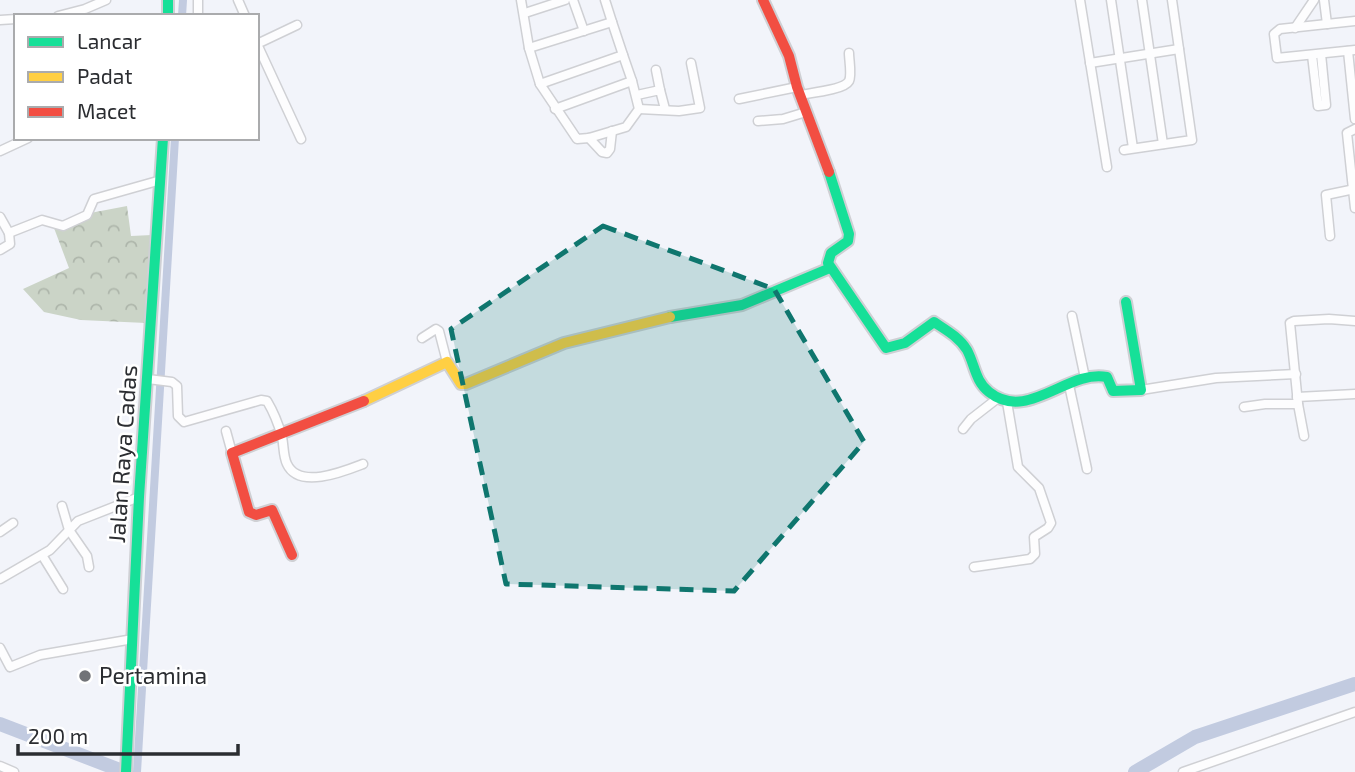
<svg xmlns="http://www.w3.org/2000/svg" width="1355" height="772" font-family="'Exo 2',sans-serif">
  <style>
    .forest { fill: url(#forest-crowns) }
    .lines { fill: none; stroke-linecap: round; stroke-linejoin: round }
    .canal { stroke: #c2cbe0; stroke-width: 8 }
    .river { stroke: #c2cbe0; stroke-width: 14 }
    .street-casing { stroke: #cfd0d4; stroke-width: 11 }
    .fast-casing { stroke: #cfd0d4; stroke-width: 14 }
    .slow-casing { stroke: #cfd0d4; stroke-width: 14 }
    .jam-casing { stroke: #cfd0d4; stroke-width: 14 }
    .street { stroke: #fdfdfe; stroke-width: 8 }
    .fast { stroke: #16e098; stroke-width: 10 }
    .slow { stroke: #ffcf43; stroke-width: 10 }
    .jam { stroke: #f24e42; stroke-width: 10 }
    .marked { fill: #0f766e; fill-opacity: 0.2; stroke: #0f766e; stroke-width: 5; stroke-dasharray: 14 9; stroke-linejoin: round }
    .poi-dot { fill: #717377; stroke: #fff; stroke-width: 2.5 }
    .labels { text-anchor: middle; stroke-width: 5; stroke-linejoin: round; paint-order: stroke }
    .street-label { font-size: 23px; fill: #2b2d31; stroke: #fff }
    .poi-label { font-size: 23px; fill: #2b2d31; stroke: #fff; text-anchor: start }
  </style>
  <defs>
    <pattern id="forest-crowns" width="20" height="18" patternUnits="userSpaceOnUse" patternTransform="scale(1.75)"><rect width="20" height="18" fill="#cbd4c7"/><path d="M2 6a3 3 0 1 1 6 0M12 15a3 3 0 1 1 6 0" fill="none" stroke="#aeb6ab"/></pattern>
  </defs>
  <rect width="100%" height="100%" fill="#f2f4fa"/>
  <polygon class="forest" points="127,206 131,236 152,235 146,323 81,320 44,312 23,289 69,268 54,228 85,214"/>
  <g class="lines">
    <g class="canal">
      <polyline points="182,16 183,0"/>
      <polyline points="137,772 175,138"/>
    </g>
    <g class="river">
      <polyline points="0,724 125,772"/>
      <polyline points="1135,772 1195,737 1355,684"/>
    </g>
    <g class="street-casing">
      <g id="street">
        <polyline points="238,0 245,16"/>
        <polyline points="521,0 529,48 540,84 577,139 589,138 626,127 639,109 632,81"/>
        <polyline points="573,0 584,31"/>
        <polyline points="1080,0 1107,167"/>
        <polyline points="1111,0 1133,148"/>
        <polyline points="1142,0 1163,144"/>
        <polyline points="1324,0 1327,24"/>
        <polyline points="525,13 565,0"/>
        <polyline points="58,16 85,9 106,0"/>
        <polyline points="198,16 198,0"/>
        <polyline points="0,20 16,19"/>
        <polyline points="1355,21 1280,29 1274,34 1277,58 1355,50"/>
        <polyline points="297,25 257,44 301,139"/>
        <polyline points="1295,28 1314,0"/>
        <polyline points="529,48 612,22 605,0"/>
        <polyline points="1348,51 1355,119"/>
        <polyline points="1312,55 1318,106 1326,105 1321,54"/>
        <polyline points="1090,63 1179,49"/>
        <polyline points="656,70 660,90"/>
        <polyline points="540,84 623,55 612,22"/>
        <polyline points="637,95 660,90 665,109"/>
        <path d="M800 95C810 93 844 90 849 81 852 75 849 60 849 53"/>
        <polyline points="739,99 797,87"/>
        <polyline points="555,109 632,81 623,55"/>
        <polyline points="639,109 679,111 700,108 691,63"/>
        <polyline points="758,121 783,119 806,112"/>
        <polyline points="1355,129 1347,133 1355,208"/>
        <polyline points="589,138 602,152 607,153 610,149 612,131"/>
        <polyline points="1124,150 1192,140 1172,0"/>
        <polyline points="0,151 28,138"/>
        <polyline points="0,217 9,233 42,220 63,226 87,215 94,199 161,180"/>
        <polyline points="1330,236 1326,195 1355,189"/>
        <polyline points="0,250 10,244 9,233"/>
        <polyline points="1072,316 1085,378"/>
        <polyline points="422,338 436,329 439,331 447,362"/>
        <path d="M148 379 172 382 177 386 178 416 184 422 261 400 267 401C273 411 279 426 282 437 284 446 283 456 287 464 299 490 345 471 363 464"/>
        <polyline points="1069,385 1087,469"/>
        <polyline points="1141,390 1216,378 1296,374"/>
        <polyline points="1297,397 1355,394"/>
        <polyline points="1298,404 1304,436"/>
        <polyline points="1244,407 1265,404 1298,404 1290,323 1294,321 1329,319 1355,321"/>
        <polyline points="963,429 971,419 998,398"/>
        <polyline points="226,431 232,453"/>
        <polyline points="62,506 69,530 87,556 89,567"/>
        <polyline points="0,532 13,523"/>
        <polyline points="42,555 63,589"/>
        <polyline points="974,567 1030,559 1035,554 1034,537 1048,528 1051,523 1039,488 1018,467 1007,402"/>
        <polyline points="0,579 50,550 78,521 139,497"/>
        <polyline points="0,648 10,667 40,655 133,639"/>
        <polyline points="0,766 14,772"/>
        <polyline points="1183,772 1355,712"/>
      </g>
    </g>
    <g class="fast-casing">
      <g id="fast">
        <polyline points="168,0 168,16"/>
        <path d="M829 172 849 234 848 241 831 253 828 263 886 348 905 343 934 322C946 330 959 337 967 350 975 365 975 381 989 392 1028 423 1067 369 1107 377L1113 391 1141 390 1126 302"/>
        <polyline points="670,317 742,305 830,268"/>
        <polyline points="126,772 139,497 163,138"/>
      </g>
    </g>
    <g class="slow-casing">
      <polyline id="slow" points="364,401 447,362 461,384 466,384 564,343 670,317"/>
    </g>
    <g class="jam-casing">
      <g id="jam">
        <polyline points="763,0 789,56 797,87 829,172"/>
        <polyline points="292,555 272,510 256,515 249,512 232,453 364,401"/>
      </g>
    </g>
    <use href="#street" class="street"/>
    <use href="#fast" class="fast"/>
    <use href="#slow" class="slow"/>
    <use href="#jam" class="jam"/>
  </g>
  <path class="marked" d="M603 226 774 289 864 442 734 591 506 584 451 329Z"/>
  <circle class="poi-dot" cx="85" cy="676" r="7"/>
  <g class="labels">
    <g class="street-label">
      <text transform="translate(123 454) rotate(-86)" y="8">Jalan Raya Cadas</text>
    </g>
    <g class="poi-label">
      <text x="99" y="684">Pertamina</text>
    </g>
  </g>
  <rect x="14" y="14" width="245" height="126" fill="#ffffff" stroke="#aaabad" stroke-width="2"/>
  <rect x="28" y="37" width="35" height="10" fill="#16e098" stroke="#aaabad" stroke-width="2"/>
  <text x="77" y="49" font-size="21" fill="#2b2d31">Lancar</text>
  <rect x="28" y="72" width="35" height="10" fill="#ffcf43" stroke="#aaabad" stroke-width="2"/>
  <text x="77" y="84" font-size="21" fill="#2b2d31">Padat</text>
  <rect x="28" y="107" width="35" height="10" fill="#f24e42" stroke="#aaabad" stroke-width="2"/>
  <text x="77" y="119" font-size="21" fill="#2b2d31">Macet</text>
  <path d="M18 744v10h220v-10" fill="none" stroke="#2b2d31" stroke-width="3.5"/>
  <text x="28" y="744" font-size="21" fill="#2b2d31" stroke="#ffffff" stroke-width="5" paint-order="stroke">200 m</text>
</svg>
